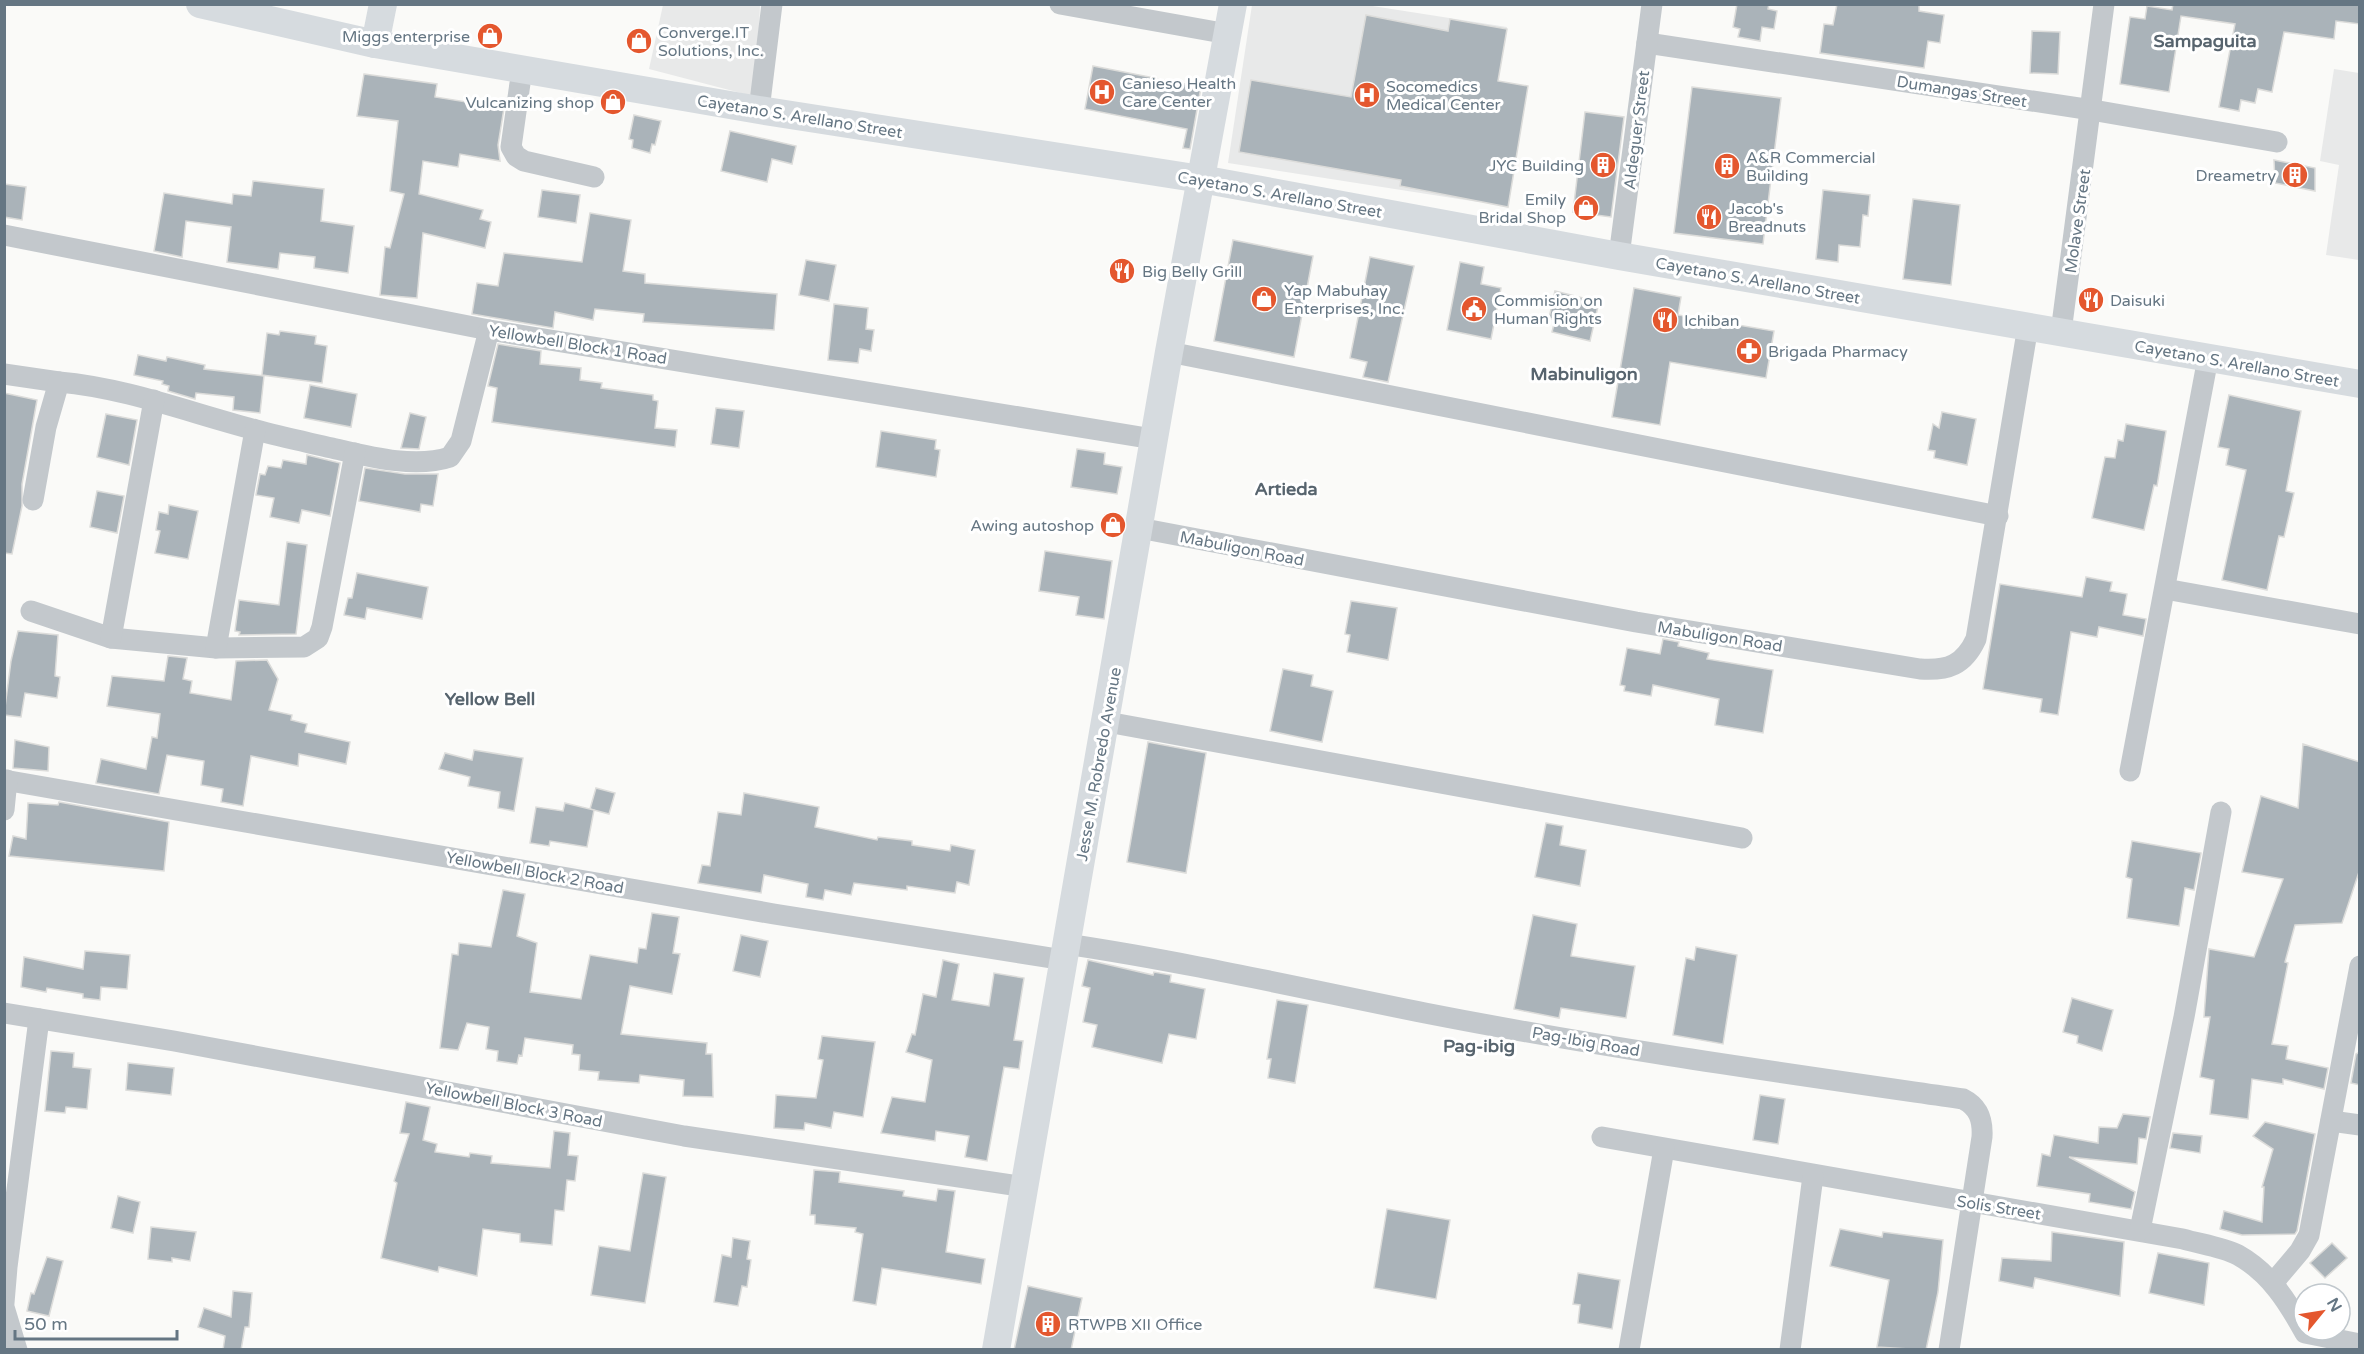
<svg xmlns="http://www.w3.org/2000/svg" width="2364" height="1354" font-family="'Varela Round',sans-serif">
  <style>
    .built { fill: #e8e9e9 }
    .building { fill: #aab3b9; stroke: #dcdcda; stroke-width: 1.5 }
    .lines { fill: none; stroke-linecap: round; stroke-linejoin: round }
    .street { stroke: #c3c8cc; stroke-width: 21 }
    .secondary { stroke: #d6dbdf; stroke-width: 28 }
    .labels { text-anchor: middle; stroke-width: 6; stroke-linejoin: round; paint-order: stroke }
    .poi-label { font-size: 16px; fill: #657683; stroke: #fff; text-anchor: start }
    .street-label { font-size: 16px; fill: #657683; stroke: #fff }
    .neighbourhood-label { font-size: 18px; font-weight: bold; fill: #57646e; stroke: #fff }
  </style>
  <rect width="100%" height="100%" fill="#fafaf8"/>
  <g class="built">
    <polygon points="663,5 760,5 756,97 649,69"/>
    <polygon points="1252,5 1366,5 1507,27 1478,202 1228,163"/>
    <polygon points="2334,69 2359,73 2359,260 2326,255 2339,165 2320,161"/>
  </g>
  <g class="building">
    <polygon points="1737,4 1769,4 1768,9 1777,11 1774,29 1762,27 1760,41 1738,37 1740,29 1733,27"/>
    <polygon points="1837,4 1919,4 1919,11 1944,15 1940,43 1928,41 1924,68 1820,53 1824,24 1833,25"/>
    <polygon points="2173,4 2360,4 2360,24 2336,21 2334,39 2284,32 2272,92 2258,89 2255,103 2241,100 2239,111 2219,107 2235,24 2181,16 2169,92 2120,84 2130,17 2145,19 2147,6 2172,10"/>
    <polygon points="1366,15 1448,31 1450,19 1507,29 1498,81 1528,86 1508,207 1400,186 1401,180 1239,152 1251,80 1351,97"/>
    <polygon points="2032,31 2060,32 2058,74 2030,73"/>
    <polygon points="1093,66 1201,87 1190,149 1183,148 1187,129 1085,109"/>
    <polygon points="364,74 437,84 435,97 504,108 498,145 500,161 460,154 458,167 423,161 419,194 483,210 480,219 491,222 485,248 423,233 417,298 380,295 385,247 390,248 404,194 390,191 398,121 357,116"/>
    <polygon points="1692,87 1781,98 1763,244 1674,233"/>
    <polygon points="1585,112 1624,117 1611,217 1573,212"/>
    <polygon points="634,115 661,121 655,145 652,144 650,153 632,148 633,140 629,139"/>
    <polygon points="730,131 796,146 792,164 772,159 767,182 721,171"/>
    <polygon points="2274,160 2315,168 2315,191 2275,183"/>
    <polygon points="253,181 324,189 321,221 354,226 348,273 314,268 315,257 280,253 278,269 227,262 231,227 186,221 182,257 154,251 164,193 232,204 233,194 251,196"/>
    <polygon points="4,184 26,187 22,220 4,217"/>
    <polygon points="542,190 580,195 576,223 538,217"/>
    <polygon points="1823,190 1870,195 1868,216 1863,215 1860,247 1839,245 1838,262 1816,259"/>
    <polygon points="1913,199 1960,205 1951,285 1903,279"/>
    <polygon points="590,213 631,220 623,271 645,274 645,283 777,294 774,330 643,322 644,314 595,309 593,320 555,312 553,328 472,314 477,283 498,286 504,253 582,262"/>
    <polygon points="1233,240 1313,256 1294,357 1214,341"/>
    <polygon points="1370,257 1414,266 1388,382 1363,377 1367,362 1350,358"/>
    <polygon points="806,260 836,265 829,301 799,295"/>
    <polygon points="1460,262 1484,267 1481,284 1501,288 1491,339 1447,330"/>
    <polygon points="1634,288 1681,297 1678,315 1774,331 1766,378 1670,362 1660,425 1612,417"/>
    <polygon points="1555,291 1599,302 1590,341 1552,332 1555,320 1549,318"/>
    <polygon points="834,304 868,308 866,329 874,330 871,351 860,349 858,363 828,360"/>
    <polygon points="280,331 316,336 315,344 327,346 322,383 262,375 267,333 279,335"/>
    <polygon points="498,344 541,351 540,364 581,368 580,380 602,383 601,388 653,395 653,400 658,401 655,428 677,430 675,447 492,422 497,388 488,386"/>
    <polygon points="138,355 166,361 167,357 205,365 204,369 264,376 260,413 233,410 234,397 196,393 195,399 168,391 169,386 162,384 163,381 134,375"/>
    <polygon points="310,385 357,394 351,427 304,418"/>
    <polygon points="4,393 37,400 22,484 22,506 12,554 4,553"/>
    <polygon points="2229,395 2301,411 2286,491 2294,493 2284,537 2279,536 2267,590 2222,580 2246,470 2226,465 2229,449 2218,447"/>
    <polygon points="716,408 744,411 739,448 711,444"/>
    <polygon points="1942,412 1976,419 1967,465 1934,458 1935,451 1928,450 1933,424 1939,428"/>
    <polygon points="410,413 426,417 419,449 401,448"/>
    <polygon points="106,414 137,420 129,465 97,457"/>
    <polygon points="2126,424 2166,431 2157,486 2154,485 2144,530 2092,518 2105,457 2115,458 2118,440 2123,441"/>
    <polygon points="881,431 936,440 935,449 940,450 936,477 876,467"/>
    <polygon points="1077,449 1105,453 1104,464 1122,467 1117,494 1071,487"/>
    <polygon points="307,455 340,463 330,516 302,510 299,523 270,517 274,498 256,495 260,474 265,475 268,466 281,468 283,460 306,464"/>
    <polygon points="365,468 405,474 438,474 433,506 421,504 420,512 359,501"/>
    <polygon points="97,491 124,496 117,533 90,527"/>
    <polygon points="169,505 198,511 188,559 155,553 160,531 156,530 159,512 168,514"/>
    <polygon points="287,542 307,545 296,634 239,635 240,632 235,631 239,600 279,605"/>
    <polygon points="1045,551 1112,561 1104,619 1076,615 1079,597 1039,591"/>
    <polygon points="357,573 428,587 422,619 367,608 365,619 344,615 348,598 352,598"/>
    <polygon points="2086,577 2112,582 2110,591 2127,594 2123,615 2146,619 2143,636 2099,627 2097,637 2071,632 2058,715 2040,712 2042,699 1983,689 2000,584 2082,597"/>
    <polygon points="1351,601 1397,608 1388,660 1347,652 1350,635 1345,634"/>
    <polygon points="18,631 58,635 55,676 60,677 57,698 25,693 21,717 4,715 11,661"/>
    <polygon points="1663,639 1679,642 1678,646 1709,653 1707,659 1773,670 1763,733 1715,725 1719,699 1653,685 1651,696 1624,691 1625,686 1620,685 1627,648 1660,654"/>
    <polygon points="168,656 187,658 183,679 192,681 190,693 231,700 236,661 267,660 278,679 269,710 292,715 291,720 307,724 305,732 350,742 346,764 299,754 298,766 251,756 243,806 221,802 223,789 201,785 204,761 167,755 159,794 96,783 101,759 146,769 152,737 157,738 160,714 107,706 112,676 164,681"/>
    <polygon points="1283,669 1313,675 1311,686 1333,691 1322,742 1270,731"/>
    <polygon points="15,740 49,747 48,771 13,768"/>
    <polygon points="1148,742 1206,753 1186,873 1127,862"/>
    <polygon points="2303,744 2360,762 2360,869 2342,923 2295,925 2285,962 2288,963 2272,1044 2288,1046 2286,1059 2328,1068 2324,1089 2283,1079 2283,1084 2252,1079 2248,1119 2210,1114 2214,1080 2200,1077 2210,1017 2204,1017 2209,949 2254,957 2283,879 2242,872 2261,796 2298,808"/>
    <polygon points="474,750 523,758 514,811 498,808 500,792 468,786 470,777 439,769 445,753 472,760"/>
    <polygon points="596,788 615,793 609,814 590,809"/>
    <polygon points="744,793 819,807 815,827 877,840 878,837 912,841 912,845 950,851 951,845 975,850 969,885 957,882 955,893 907,886 907,890 854,883 851,895 825,890 823,900 806,897 808,884 764,875 761,893 698,883 702,865 710,866 718,812 741,815"/>
    <polygon points="59,802 169,822 164,871 9,856 13,836 26,839 28,803 58,805"/>
    <polygon points="565,803 594,810 587,847 550,841 549,846 530,843 536,807 563,811"/>
    <polygon points="1546,823 1563,826 1560,845 1586,850 1580,886 1535,877"/>
    <polygon points="2132,841 2201,853 2194,890 2185,888 2179,926 2127,918 2132,879 2126,877"/>
    <polygon points="503,890 525,894 517,936 537,943 530,992 581,999 590,955 637,963 639,948 646,949 652,913 679,917 673,953 680,954 672,994 630,986 621,1034 707,1043 706,1054 712,1054 713,1097 683,1096 684,1080 640,1075 639,1083 598,1080 599,1072 579,1070 580,1055 572,1054 573,1045 525,1038 522,1056 519,1055 517,1064 497,1061 498,1051 486,1049 489,1027 467,1023 458,1050 440,1048 452,954 458,955 459,943 491,947"/>
    <polygon points="1533,915 1577,924 1571,956 1635,966 1626,1018 1561,1008 1559,1018 1514,1009"/>
    <polygon points="741,935 768,941 760,977 733,971"/>
    <polygon points="1696,947 1737,955 1723,1044 1673,1035 1686,958 1694,960"/>
    <polygon points="85,951 130,955 127,989 101,987 100,1000 83,998 83,994 47,988 46,992 21,987 24,957 83,969"/>
    <polygon points="943,960 959,964 952,1000 989,1006 994,973 1024,978 1014,1040 1023,1041 1019,1069 1004,1067 987,1161 965,1157 969,1136 936,1131 935,1141 881,1133 892,1097 925,1102 932,1060 906,1052 912,1034 915,1035 923,994 936,997"/>
    <polygon points="1088,960 1153,975 1154,972 1171,975 1170,982 1205,989 1196,1039 1169,1034 1162,1063 1092,1047 1097,1025 1083,1022 1090,988 1082,986"/>
    <polygon points="2072,998 2113,1010 2102,1051 2077,1043 2078,1036 2063,1032"/>
    <polygon points="1277,1000 1308,1005 1295,1083 1268,1078 1271,1059 1267,1059"/>
    <polygon points="822,1036 875,1042 863,1117 834,1112 831,1128 805,1123 804,1130 774,1128 776,1095 816,1098 823,1060 818,1059"/>
    <polygon points="51,1051 74,1053 73,1067 91,1069 87,1109 66,1107 65,1113 45,1111"/>
    <polygon points="2360,1052 2360,1085 2351,1083 2356,1054"/>
    <polygon points="128,1063 174,1068 171,1095 126,1090"/>
    <polygon points="1760,1095 1785,1099 1778,1144 1753,1140"/>
    <polygon points="406,1102 430,1107 423,1140 437,1144 435,1152 469,1157 470,1153 492,1156 491,1163 550,1168 554,1131 570,1133 568,1155 578,1156 575,1181 567,1180 564,1211 555,1210 552,1245 520,1242 520,1234 483,1229 477,1276 439,1267 438,1272 381,1258 397,1183 394,1181 409,1134 400,1133"/>
    <polygon points="2123,1114 2150,1117 2146,1139 2139,1138 2137,1164 2069,1157 2135,1192 2131,1209 2089,1202 2090,1194 2037,1186 2042,1154 2050,1156 2054,1135 2098,1143 2099,1127 2117,1128"/>
    <polygon points="2265,1122 2315,1134 2297,1231 2295,1234 2242,1235 2220,1229 2224,1211 2262,1222 2264,1187 2262,1187 2273,1149 2253,1136"/>
    <polygon points="2173,1133 2202,1136 2200,1153 2170,1148"/>
    <polygon points="814,1170 840,1172 839,1182 904,1191 903,1196 936,1201 938,1189 955,1191 946,1252 985,1259 981,1284 882,1268 876,1305 853,1301 863,1234 855,1232 856,1228 815,1224 815,1215 810,1215"/>
    <polygon points="643,1173 666,1177 645,1303 591,1295 599,1246 630,1251"/>
    <polygon points="118,1196 140,1202 133,1233 111,1228"/>
    <polygon points="1387,1209 1450,1220 1436,1299 1374,1288"/>
    <polygon points="151,1227 196,1232 190,1261 172,1258 172,1262 148,1259"/>
    <polygon points="1840,1229 1882,1237 1883,1232 1943,1240 1938,1292 1926,1350 1877,1347 1889,1280 1830,1266"/>
    <polygon points="2052,1232 2124,1242 2120,1296 2035,1278 2033,1288 1999,1281 2002,1258 2051,1261"/>
    <polygon points="733,1238 750,1241 747,1259 751,1260 747,1287 742,1286 738,1306 714,1302 722,1255 731,1257"/>
    <polygon points="2332,1243 2347,1258 2325,1278 2310,1263"/>
    <polygon points="2158,1253 2209,1263 2204,1305 2149,1293"/>
    <polygon points="47,1257 63,1261 49,1316 27,1311 31,1293 34,1294"/>
    <polygon points="1578,1273 1620,1280 1612,1329 1578,1323 1580,1305 1573,1304"/>
    <polygon points="1028,1286 1082,1298 1071,1350 1014,1350"/>
    <polygon points="233,1291 252,1293 249,1327 245,1327 241,1350 223,1350 225,1336 198,1327 204,1308 231,1317"/>
  </g>
  <g class="lines">
    <g class="street">
      <polyline points="1060,4 1228,34"/>
      <polyline points="1647,43 2092,110 2277,142"/>
      <polyline points="522,69 511,147 516,156 524,161 594,177"/>
      <polyline points="759,110 772,4"/>
      <polyline points="4,235 489,330 1153,439"/>
      <polyline points="1619,256 1652,4"/>
      <polyline points="2061,332 2104,4"/>
      <polyline points="1169,352 1998,516"/>
      <polyline points="4,374 59,382"/>
      <path d="M33 500 46 427 59 382C127 388 190 413 256 430 281 437 306 442 332 448 367 456 414 469 450 457L461 441 489 330"/>
      <path d="M1139 528 1636 622 1920 669C1948 671 1964 665 1976 639L2028 326"/>
      <polyline points="2165,589 2360,624"/>
      <polyline points="31,611 111,638 216,648 304,647 318,638 322,627 355,453"/>
      <polyline points="111,638 154,400"/>
      <polyline points="216,648 255,430"/>
      <polyline points="1107,722 1742,838"/>
      <polyline points="2130,771 2208,358"/>
      <polyline points="4,780 774,914 1064,960"/>
      <polyline points="4,810 7,780"/>
      <path d="M1066 944C1187 962 1305 989 1425 1013 1603 1048 1783 1073 1963 1099 1979 1107 1983 1120 1982 1137L1949 1350"/>
      <polyline points="4,1013 174,1041 684,1136 1025,1187"/>
      <polyline points="2331,1121 2360,1125"/>
      <path d="M1602 1137 2183 1239C2200 1244 2222 1247 2238 1255 2270 1273 2288 1302 2305 1333L2360 1344"/>
      <polyline points="2140,1230 2184,1017 2221,812"/>
      <polyline points="2273,1283 2300,1251 2309,1235 2360,966"/>
      <polyline points="4,1303 7,1267 39,1019"/>
      <polyline points="4,1307 17,1350"/>
      <polyline points="1629,1350 1664,1149"/>
      <polyline points="1790,1350 1813,1176"/>
    </g>
    <g class="secondary">
      <polyline points="200,4 375,44 759,110 1201,179 1619,256 2360,384"/>
      <polyline points="375,44 383,4"/>
      <polyline points="996,1350 1169,352 1233,4"/>
    </g>
  </g>
  <defs>
    <g id="shop-disc" transform="scale(1.35)"><circle r="9.5" fill="#e4572e" stroke="#fff"/><path d="M-5-2.5h2.3a2.7 3.5 0 0 1 5.4 0H5L5.5 6h-11ZM-1.5-2.5h3a1.5 2.3 0 0 0-3 0Z" fill="#fff"/></g>
    <g id="hospital-disc" transform="scale(1.35)"><circle r="9.5" fill="#e4572e" stroke="#fff"/><path d="M-5-5h3v3.5h4V-5h3V5h-3V1.5h-4V5h-3Z" fill="#fff"/></g>
    <g id="building-disc" transform="scale(1.35)"><circle r="9.5" fill="#e4572e" stroke="#fff"/><path d="M-4-6H4V6H1V3H-1V6H-4ZM-2.5-4.3h1.7v1.8h-1.7ZM.8-4.3h1.7v1.8H.8ZM-2.5-1h1.7V.8h-1.7ZM.8-1h1.7V.8H.8Z" fill="#fff"/></g>
    <g id="restaurant-disc" transform="scale(1.35)"><circle r="9.5" fill="#e4572e" stroke="#fff"/><path d="M-5-6h1v4h1v-4h1v4h1v-4h1v5L-1.5 .5V6h-2V.5L-5-1ZM5-6V6H3V1.5H1.5Q1.5-4 5-6Z" fill="#fff"/></g>
    <g id="civic-disc" transform="scale(1.35)"><circle r="9.5" fill="#e4572e" stroke="#fff"/><path d="M-.6-6.5H3V-4.5H.6V-3L4-1V1h2V6H-6V1h2V-1L-.6-3ZM-1.2 2.5V6h2.4V2.5Z" fill="#fff"/></g>
    <g id="pharmacy-disc" transform="scale(1.35)"><circle r="9.5" fill="#e4572e" stroke="#fff"/><path d="M-2-6h4v4h4v4h-4v4h-4v-4h-4v-4h4Z" fill="#fff"/></g>
  </defs>
  <g fill-rule="evenodd">
    <use href="#shop-disc" x="490" y="36"/>
    <use href="#shop-disc" x="639" y="41"/>
    <use href="#hospital-disc" x="1102" y="92"/>
    <use href="#hospital-disc" x="1367" y="95"/>
    <use href="#shop-disc" x="613" y="102"/>
    <use href="#building-disc" x="1603" y="165"/>
    <use href="#building-disc" x="1727" y="166"/>
    <use href="#building-disc" x="2295" y="175"/>
    <use href="#shop-disc" x="1586" y="208"/>
    <use href="#restaurant-disc" x="1709" y="217"/>
    <use href="#restaurant-disc" x="1122" y="271"/>
    <use href="#shop-disc" x="1264" y="299"/>
    <use href="#restaurant-disc" x="2091" y="300"/>
    <use href="#civic-disc" x="1474" y="309"/>
    <use href="#restaurant-disc" x="1665" y="320"/>
    <use href="#pharmacy-disc" x="1749" y="351"/>
    <use href="#shop-disc" x="1113" y="525"/>
    <use href="#building-disc" x="1048" y="1324"/>
  </g>
  <g class="labels">
    <g class="poi-label">
      <text x="658" y="38">Converge.IT<tspan x="658" dy="18">Solutions, Inc.</tspan></text>
      <text x="470" y="42" text-anchor="end">Miggs enterprise</text>
      <text x="1122" y="89">Canieso Health<tspan x="1122" dy="18">Care Center</tspan></text>
      <text x="1386" y="92">Socomedics<tspan x="1386" dy="18">Medical Center</tspan></text>
      <text x="594" y="108" text-anchor="end">Vulcanizing shop</text>
      <text x="1746" y="163">A&amp;R Commercial<tspan x="1746" dy="18">Building</tspan></text>
      <text x="1584" y="171" text-anchor="end">JYC Building</text>
      <text x="2276" y="181" text-anchor="end">Dreametry</text>
      <text x="1566" y="205" text-anchor="end">Emily<tspan x="1566" dy="18">Bridal Shop</tspan></text>
      <text x="1728" y="214">Jacob's<tspan x="1728" dy="18">Breadnuts</tspan></text>
      <text x="1142" y="277">Big Belly Grill</text>
      <text x="1284" y="296">Yap Mabuhay<tspan x="1284" dy="18">Enterprises, Inc.</tspan></text>
      <text x="1494" y="306">Commision on<tspan x="1494" dy="18">Human Rights</tspan></text>
      <text x="2110" y="306">Daisuki</text>
      <text x="1684" y="326">Ichiban</text>
      <text x="1768" y="357">Brigada Pharmacy</text>
      <text x="1094" y="531" text-anchor="end">Awing autoshop</text>
      <text x="1068" y="1330">RTWPB XII Office</text>
    </g>
    <g class="street-label">
      <text transform="translate(1962 91) rotate(9)" y="6">Dumangas Street</text>
      <text transform="translate(800 116) rotate(9)" y="6">Cayetano S. Arellano Street</text>
      <text transform="translate(1636 130) rotate(-83)" y="6">Aldeguer Street</text>
      <text transform="translate(1280 194) rotate(10)" y="6">Cayetano S. Arellano Street</text>
      <text transform="translate(2077 221) rotate(-82)" y="6">Molave Street</text>
      <text transform="translate(1758 280) rotate(10)" y="6">Cayetano S. Arellano Street</text>
      <text transform="translate(578 344) rotate(9)" y="6">Yellowbell Block 1 Road</text>
      <text transform="translate(2237 363) rotate(10)" y="6">Cayetano S. Arellano Street</text>
      <text transform="translate(1242 548) rotate(11)" y="6">Mabuligon Road</text>
      <text transform="translate(1720 636) rotate(9)" y="6">Mabuligon Road</text>
      <text transform="translate(1098 764) rotate(-80)" y="6">Jesse M. Robredo Avenue</text>
      <text transform="translate(535 872) rotate(10)" y="6">Yellowbell Block 2 Road</text>
      <text transform="translate(1586 1041) rotate(10)" y="6">Pag-Ibig Road</text>
      <text transform="translate(514 1104) rotate(11)" y="6">Yellowbell Block 3 Road</text>
      <text transform="translate(1999 1207) rotate(9)" y="6">Solis Street</text>
    </g>
    <g class="neighbourhood-label">
      <text x="2205" y="47">Sampaguita</text>
      <text x="1584" y="380">Mabinuligon</text>
      <text x="1286" y="495">Artieda</text>
      <text x="490" y="705">Yellow Bell</text>
      <text x="1479" y="1052">Pag-ibig</text>
    </g>
  </g>
  <rect width="2364" height="1354" fill="none" stroke="#657683" stroke-width="12"/>
  <g transform="translate(2322 1312) rotate(60)"><circle r="28" fill="#ffffff" stroke="#c1c8cd" stroke-width="1.5"/>
  <path d="M0-4.5L10 22L0 15L-10 22Z" fill="#e4572e"/>
  <text y="-9" font-size="16" font-weight="bold" text-anchor="middle" fill="#657683">N</text>
  </g>
  <path d="M15 1330v9h162v-9" fill="none" stroke="#657683" stroke-width="3"/>
  <text x="24" y="1330" font-size="18" fill="#657683" stroke="#ffffff" stroke-width="4.5" paint-order="stroke">50 m</text>
</svg>
